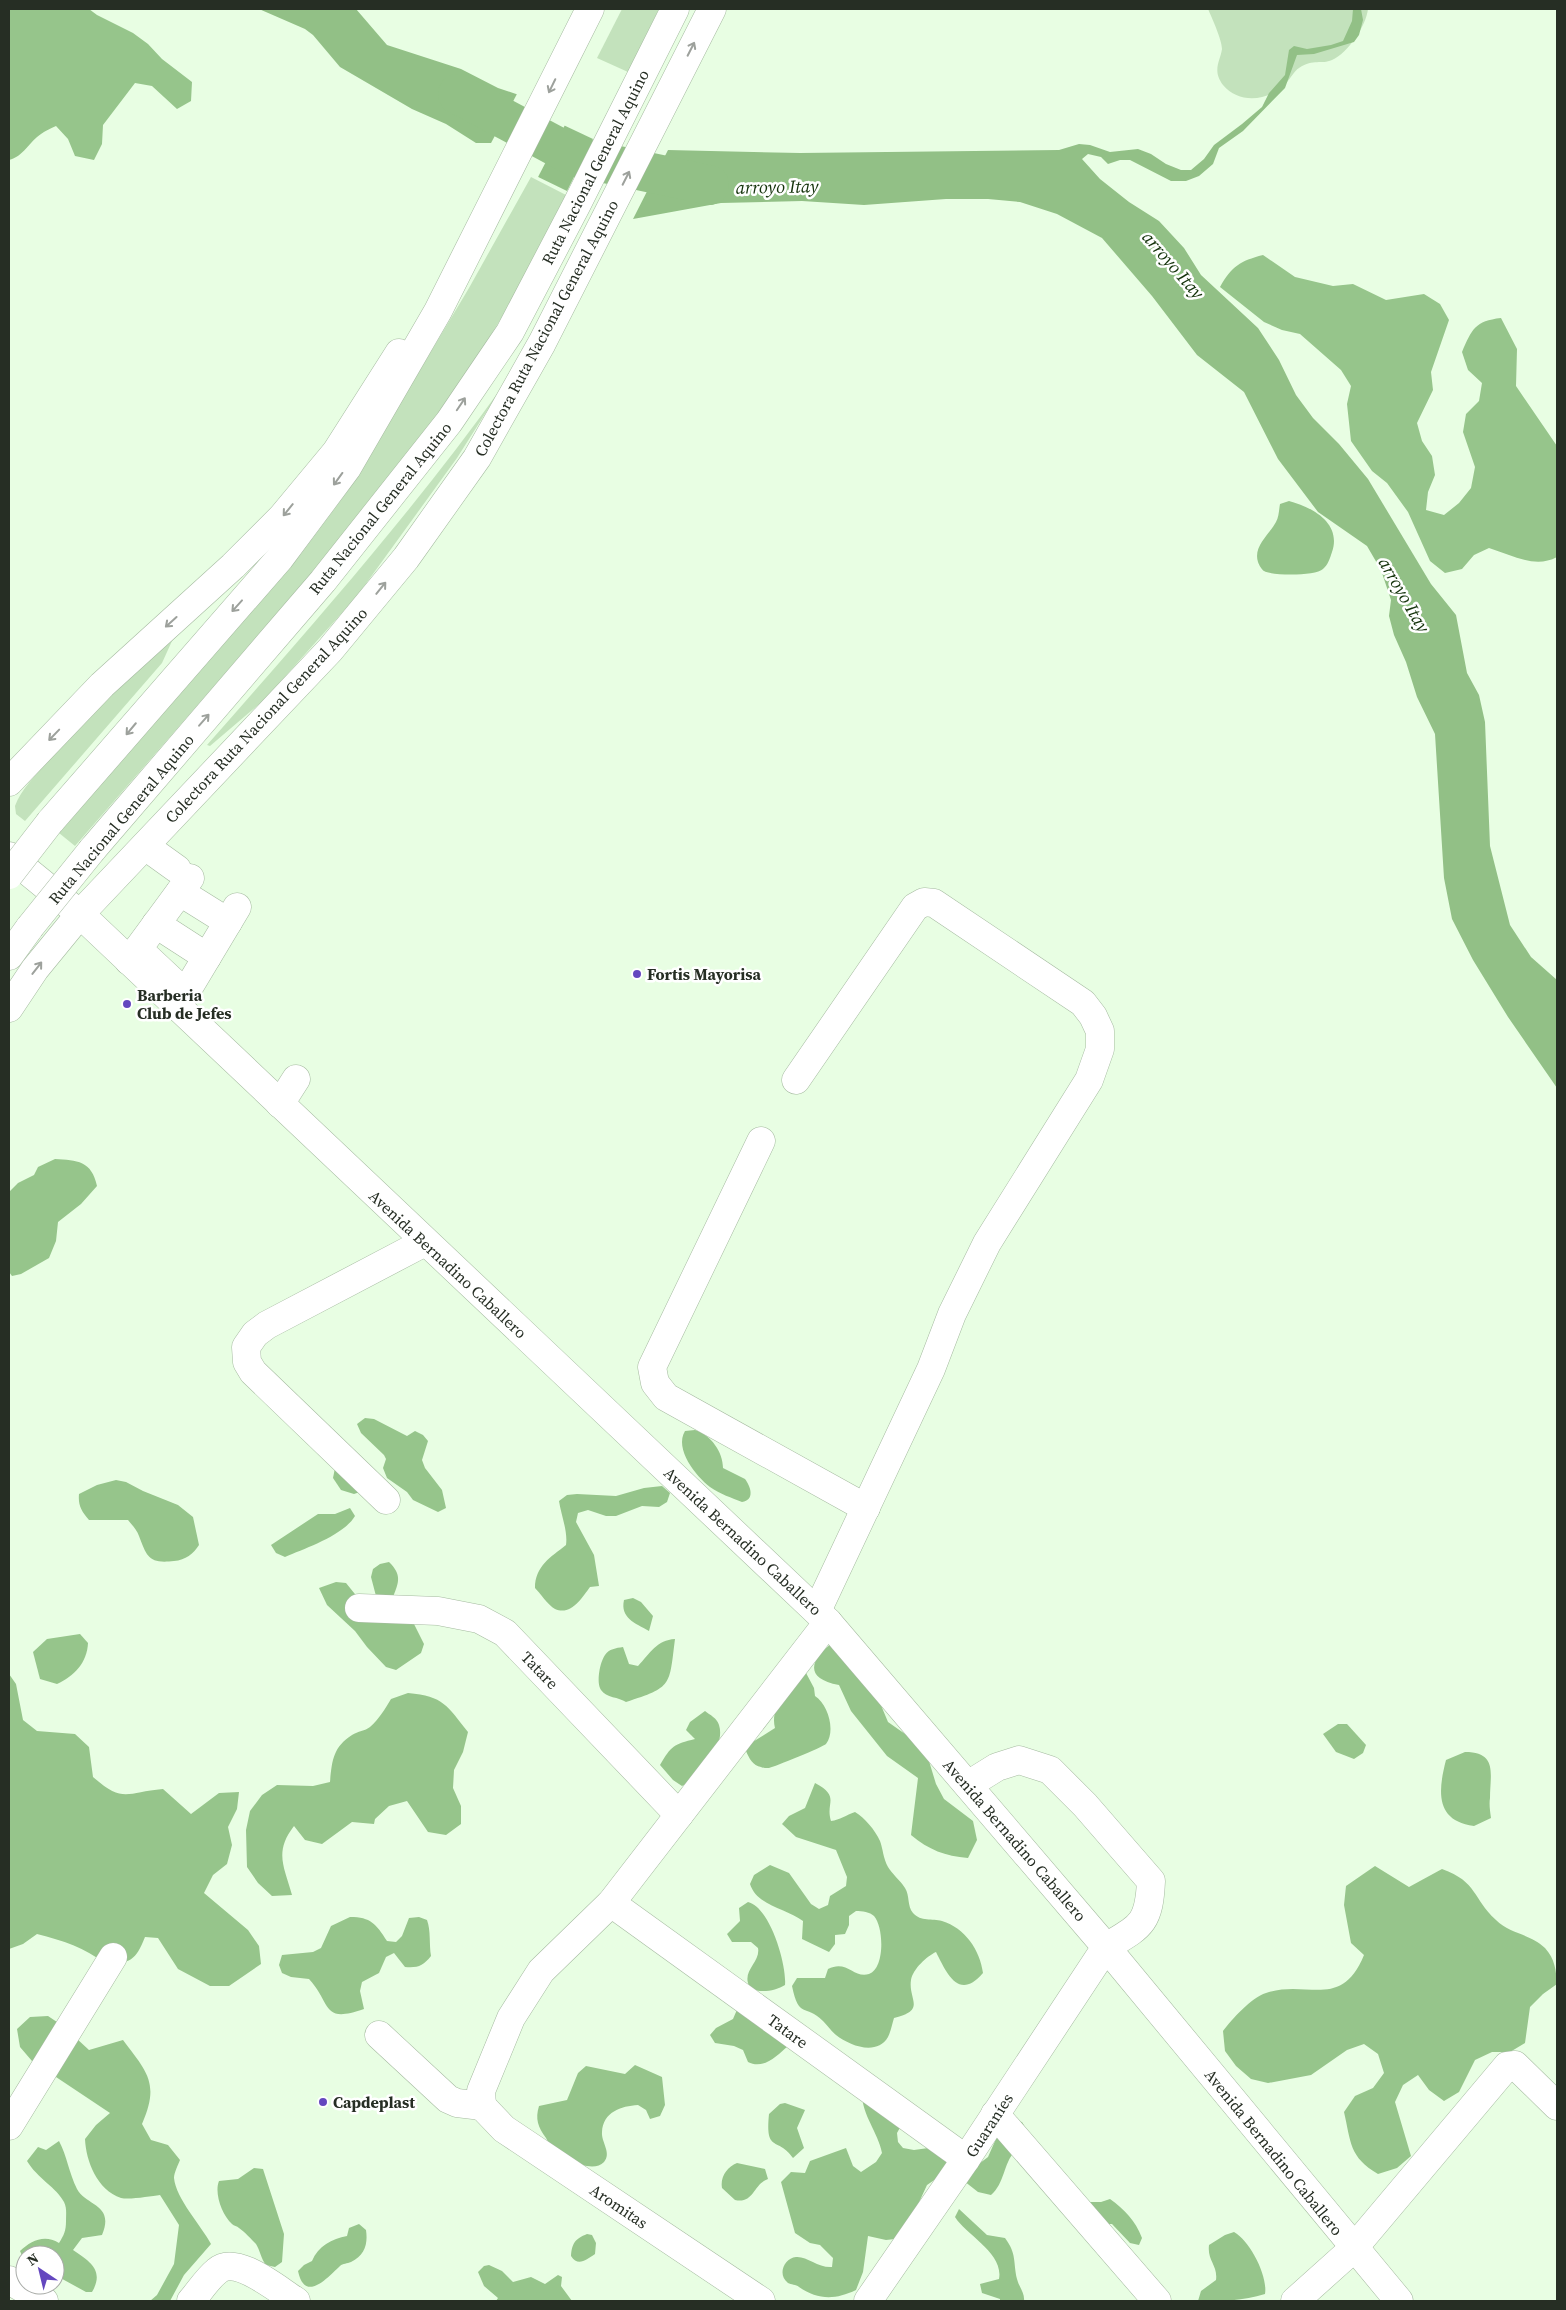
<svg xmlns="http://www.w3.org/2000/svg" width="1566" height="2310" font-family="'Source Serif 4',serif">
  <style>
    .green { fill: #c3e2bc }
    .forest { fill: #96c58b }
    .water { fill: #92c086 }
    .pier { fill: #e8fee3 }
    .lines { fill: none; stroke-linecap: round; stroke-linejoin: round }
    .river { stroke: #92c086; stroke-width: 40 }
    .minor-casing { stroke: #a5baa0; stroke-width: 29 }
    .major-casing { stroke: #a5baa0; stroke-width: 29 }
    .highway-casing { stroke: #a5baa0; stroke-width: 29 }
    .minor { stroke: #fff; stroke-width: 28 }
    .major { stroke: #fff; stroke-width: 28 }
    .highway { stroke: #fff; stroke-width: 28 }
    .highway-bridge-casing { stroke: #a5baa0; stroke-width: 29; stroke-linecap: butt }
    .highway-bridge { stroke: #fff; stroke-width: 28 }
    .oneway { stroke: #9da19c }
    .poi-dot { fill: #6447bf; stroke: #fff; stroke-width: 2 }
    .labels { text-anchor: middle; stroke-width: 5; stroke-linejoin: round; paint-order: stroke }
    .street-label { font-size: 16px; fill: #262e24; stroke: #fff }
    .poi-label { font-size: 16px; font-weight: bold; fill: #262e24; stroke: #fff; text-anchor: start }
    .water-label { font-size: 18px; font-style: italic; fill: #13320a; stroke: #fff }
  </style>
  <rect width="100%" height="100%" fill="#e8fee3"/>
  <g class="green">
    <polygon points="622,9 659,9 628,72 597,58"/>
    <path d="M1208 9H1368C1366 26 1348 53 1332 60 1321 65 1314 58 1299 68 1294 71 1291 78 1287 82 1270 101 1240 105 1223 85 1212 70 1220 62 1222 49 1222 40 1212 18 1208 9Z"/>
    <polygon points="531,177 566,195 511,302 465,377 439,414 315,570 75,846 59,833 301,554 347,492 469,288"/>
    <path d="M502 387 457 458 357 596 265 699 210 746 207 745C309 629 412 513 502 387Z"/>
    <path d="M235 578 172 641 162 663 25 821 16 814 15 806C21 789 37 774 49 760 105 693 171 636 235 578Z"/>
  </g>
  <g class="forest">
    <path d="M9 9H89L97 15 133 33 148 44 162 59 192 82 191 101 177 109 152 86 135 83 103 125 102 144 94 160 75 156 68 139 56 126C51 128 45 131 41 134 30 141 23 157 9 160Z"/>
    <path d="M1263 255 1295 277 1333 286 1353 284 1386 300 1424 294 1440 304 1449 320 1431 372 1433 390 1417 423 1422 441 1432 456 1435 475 1428 492 1426 510 1444 515 1459 503 1471 488 1475 467 1463 432 1466 414 1479 401 1482 383 1468 370 1462 352C1472 329 1475 321 1501 318L1517 349 1516 386 1557 446V557C1535 569 1512 555 1489 548L1474 555 1462 569 1445 573 1430 561 1408 512 1387 483 1372 471 1351 441 1347 404 1351 386 1341 370 1300 334 1282 330 1264 322 1220 287C1232 266 1240 261 1263 255Z"/>
    <path d="M1289 501C1312 507 1342 523 1332 552 1330 558 1328 565 1323 569 1316 576 1273 576 1264 571 1262 570 1259 565 1258 562 1253 546 1269 535 1276 522 1279 517 1279 509 1280 504Z"/>
    <path d="M55 1159C77 1160 92 1161 97 1186L81 1204 58 1222 56 1241 49 1258 21 1274 12 1276 9 1272V1192L18 1183 34 1175 38 1167Z"/>
    <polygon points="365,1418 374,1419 407,1436 415,1431 423,1435 428,1441 422,1460 425,1468 442,1490 446,1508 438,1512 413,1500 407,1492 387,1478 383,1468 386,1459 384,1455 361,1433 357,1424"/>
    <path d="M695 1430C711 1435 723 1452 723 1468L745 1479C751 1487 755 1500 742 1502 732 1498 720 1494 710 1487 696 1476 674 1449 685 1431Z"/>
    <polygon points="335,1468 363,1491 354,1494 341,1490 333,1478"/>
    <path d="M116 1480 126 1482 143 1491 178 1505 193 1517 199 1545C193 1554 186 1560 174 1561 149 1564 147 1557 139 1536 137 1530 132 1525 128 1520H89C81 1511 78 1505 79 1494L97 1485Z"/>
    <path d="M662 1486 670 1493 667 1502 659 1507 642 1506 616 1516H606L588 1510 578 1513 576 1522 594 1555 599 1586 590 1587C582 1598 571 1616 555 1609 548 1605 540 1593 535 1588 535 1566 551 1557 566 1545 568 1531 561 1515 559 1501L567 1495 577 1494 616 1496 644 1488Z"/>
    <path d="M350 1508 355 1516C344 1535 306 1548 285 1557L276 1553 271 1545 318 1514H335Z"/>
    <path d="M389 1562C402 1575 399 1582 393 1597L407 1610 424 1644 421 1653 396 1670 386 1667 367 1647 355 1631 327 1605 319 1588 336 1582 346 1583 363 1604 376 1596 371 1577 373 1569 380 1564Z"/>
    <path d="M633 1598 641 1602 653 1616 649 1631C635 1623 620 1618 624 1600Z"/>
    <path d="M80 1634 88 1643C87 1663 74 1676 57 1684L40 1679 33 1652 47 1639Z"/>
    <path d="M675 1639C669 1686 673 1687 626 1702 619 1697 606 1698 601 1690 596 1682 600 1662 605 1655 609 1649 616 1648 623 1647L629 1664 638 1666C650 1653 657 1640 675 1639Z"/>
    <path d="M835 1641 870 1679 888 1722 925 1748 936 1784 944 1799 973 1821 977 1840 968 1858C945 1856 929 1850 911 1835L918 1778 887 1756 851 1711 839 1685C802 1678 811 1658 835 1641Z"/>
    <path d="M805 1671 814 1688 815 1696C828 1704 836 1731 826 1744 823 1747 774 1767 769 1768 768 1768 762 1768 761 1767 753 1766 749 1758 746 1751L751 1743 775 1728C769 1706 792 1687 805 1671Z"/>
    <path d="M9 1674 16 1684 23 1720 37 1731 75 1734 89 1747 93 1777C124 1804 126 1792 163 1789L191 1814 219 1793 239 1792 237 1809 228 1827 232 1845 227 1864 213 1875 204 1893 248 1930 259 1946 261 1964 229 1986H210L178 1969 158 1938 145 1937C136 1960 130 1964 105 1964 85 1947 63 1941 37 1934L23 1944 9 1949Z"/>
    <path d="M408 1693C444 1696 447 1706 468 1732L463 1752 454 1770 453 1788 461 1806V1824L446 1835 428 1832 407 1801 389 1806 375 1819 374 1824 352 1822 322 1844 305 1840 294 1826C274 1852 284 1866 292 1895L272 1896 258 1883 247 1867 246 1830 250 1811 262 1795 277 1785 313 1786 330 1782C332 1761 333 1747 352 1735 358 1731 365 1731 370 1727 379 1719 385 1709 391 1699Z"/>
    <path d="M705 1711C710 1715 717 1718 719 1725 726 1746 700 1778 682 1786L673 1780 660 1765C671 1746 674 1744 695 1739L686 1730 690 1722Z"/>
    <polygon points="1338,1724 1347,1724 1366,1745 1363,1753 1354,1759 1336,1752 1323,1734"/>
    <path d="M1465 1752C1498 1752 1490 1774 1490 1798 1489 1804 1490 1811 1491 1818L1474 1826C1435 1821 1438 1791 1446 1760Z"/>
    <path d="M815 1783C841 1797 825 1802 831 1821 840 1820 846 1815 855 1812 865 1818 875 1830 880 1841 883 1849 883 1858 888 1867 892 1874 900 1880 905 1888 910 1896 907 1906 913 1913 921 1922 932 1918 942 1921 965 1928 980 1950 983 1973 959 2001 947 1974 936 1952 927 1956 913 1969 911 1980 908 2000 927 2010 894 2018 892 2024 891 2031 888 2037 877 2056 850 2046 836 2035 831 2031 828 2026 823 2021 805 2003 799 2020 792 1986L797 1978H825L828 1969C847 1959 854 1979 869 1974 885 1969 884 1927 874 1916 870 1912 862 1911 856 1911L849 1916V1925L845 1934 835 1935V1944L829 1952 802 1939 803 1921C786 1908 757 1906 750 1884L754 1875 770 1865 789 1873 811 1904 819 1909 828 1905 830 1896 846 1886 847 1877 836 1850 796 1837 782 1824 789 1816 805 1808Z"/>
    <path d="M1375 1866 1409 1887 1442 1869C1478 1882 1472 1898 1496 1920 1510 1934 1531 1934 1545 1948 1555 1959 1556 1970 1557 1984L1543 1994 1530 2007 1525 2043 1510 2052H1492L1475 2060 1459 2092 1444 2101 1429 2090 1418 2075 1403 2085 1395 2102 1411 2156 1397 2168 1378 2174C1349 2157 1351 2142 1344 2112L1355 2096 1373 2088 1384 2073 1378 2054 1364 2044 1347 2050 1311 2075 1268 2083 1251 2079 1236 2066 1225 2051 1223 2031C1232 2019 1251 1998 1266 1993 1307 1979 1341 2011 1364 1955L1351 1943 1344 1905 1346 1886Z"/>
    <path d="M748 1902C770 1907 787 1965 785 1985 776 1991 761 1993 751 1989 739 1972 761 1963 758 1948L751 1942H732L727 1934 740 1921 739 1908Z"/>
    <path d="M350 1917C371 1917 376 1924 387 1941L396 1942 402 1936 409 1918 419 1917 427 1920C431 1931 429 1944 431 1956 423 1966 418 1968 405 1967L394 1953 386 1957 379 1973 362 1982 360 1991 364 2009C321 2024 332 2004 309 1979L291 1977 282 1973 279 1965 282 1955 313 1952 321 1948 331 1926Z"/>
    <path d="M739 2005 788 2046C777 2056 763 2070 748 2062L743 2050 734 2046 715 2043 710 2035 716 2028 733 2019Z"/>
    <path d="M48 2016 63 2026 89 2050 123 2040C147 2072 160 2083 142 2124L151 2140 168 2145 180 2160C178 2165 174 2173 174 2178 176 2199 201 2225 211 2244L184 2275 170 2301H150L157 2295 174 2264 179 2225 160 2195C151 2196 130 2200 121 2198 97 2190 86 2161 85 2139L96 2125 110 2113 32 2061 20 2047 17 2029 30 2017Z"/>
    <path d="M635 2065 662 2077 665 2105 660 2116 650 2119 646 2110 638 2105C621 2106 603 2112 602 2132 601 2142 612 2153 604 2162 593 2174 564 2159 554 2151 551 2148 548 2142 546 2138 538 2127 535 2119 539 2106L567 2100 578 2073 586 2066 625 2074Z"/>
    <path d="M862 2092 902 2124 897 2133 898 2142 903 2148 914 2150 943 2146 949 2170 927 2185 915 2211 895 2239 886 2240 868 2236 863 2272 856 2290C835 2300 818 2300 799 2287 796 2284 791 2285 788 2283 777 2275 784 2258 796 2257 807 2256 818 2268 832 2267L833 2258 820 2245 810 2243 795 2233 781 2182 791 2172 805 2173 810 2161 846 2148 853 2166 861 2172 876 2162 882 2153C878 2132 861 2114 862 2092Z"/>
    <path d="M785 2103 805 2110 797 2128 804 2148 793 2158C778 2136 765 2154 769 2114L780 2104Z"/>
    <path d="M1012 2120 1022 2122 1054 2176 1015 2151C1003 2164 1005 2183 991 2195L978 2192 964 2181 967 2173 988 2157 999 2132Z"/>
    <path d="M59 2141C67 2156 69 2173 77 2189 86 2206 115 2204 102 2235L82 2238 73 2250C89 2261 105 2270 92 2292H86L55 2275V2255H25V2262L20 2251C31 2241 44 2234 59 2243 64 2235 66 2231 66 2221 66 2214 67 2208 64 2202 57 2188 37 2178 27 2161L38 2147 46 2150Z"/>
    <path d="M737 2163 765 2169 768 2179C753 2184 754 2204 735 2200L722 2188C720 2177 727 2167 737 2163Z"/>
    <path d="M254 2168 263 2169 284 2234 282 2262 275 2267 266 2265C261 2259 260 2250 256 2244 251 2239 245 2232 239 2228 237 2226 234 2226 232 2224 222 2215 214 2193 219 2181L238 2179Z"/>
    <path d="M1110 2199C1125 2210 1135 2220 1142 2238L1139 2245 1130 2243 1112 2224H1103L1082 2202H1101Z"/>
    <path d="M959 2209 987 2235 1005 2238C1017 2254 1013 2262 1017 2279 1019 2287 1025 2293 1024 2301H1000V2299L982 2293 980 2284 999 2279C1004 2253 966 2235 955 2217Z"/>
    <path d="M359 2224 366 2230C368 2244 365 2255 351 2262 347 2264 343 2263 340 2266 328 2277 305 2304 298 2271L304 2265 312 2261C318 2246 332 2239 347 2236L349 2228Z"/>
    <path d="M1234 2232C1250 2241 1268 2276 1265 2294 1243 2301 1222 2301 1198 2301L1201 2291 1216 2280C1218 2265 1207 2261 1209 2245L1225 2235Z"/>
    <path d="M587 2234 592 2235 596 2243 595 2254C586 2260 578 2267 571 2256 572 2243 575 2239 587 2234Z"/>
    <polygon points="489,2265 502,2271 513,2282 531,2277 545,2284 558,2275 562,2277 561,2286 572,2301 496,2301 498,2298 484,2286 478,2272 484,2266"/>
  </g>
  <g class="water">
    <polygon points="259,9 356,9 387,45 461,69 498,88 519,95 494,143 476,143 446,124 412,109 340,67 313,35 305,29"/>
    <polygon points="1353,9 1361,9 1363,20 1359,35 1354,42 1314,54 1297,55 1285,88 1243,131 1219,148 1213,164 1199,176 1186,181 1171,181 1130,160 1120,160 1108,164 1101,157 1088,154 1082,159 1100,179 1129,202 1159,221 1184,248 1201,275 1258,328 1279,360 1296,395 1313,418 1339,444 1368,479 1431,584 1456,615 1467,673 1479,695 1485,722 1490,846 1510,925 1531,957 1557,980 1557,1088 1508,1017 1473,960 1452,919 1444,878 1435,734 1417,697 1406,662 1394,635 1389,616 1391,600 1381,570 1367,546 1318,512 1278,459 1244,392 1197,355 1152,296 1102,238 1057,214 1020,202 988,199 946,199 864,205 802,201 721,203 633,219 668,150 800,153 1059,150 1079,144 1090,145 1110,152 1138,149 1151,154 1166,164 1181,170 1191,170 1204,159 1214,145 1242,124 1262,107 1269,93 1285,75 1289,50 1294,46 1307,49 1331,45 1343,41 1352,21"/>
    <polygon points="557,122 593,139 567,191 530,173"/>
  </g>
  <g class="pier">
    <polygon points="726,9 732,9 693,87 690,88 688,84"/>
    <polygon points="518,92 521,96 496,144 490,145"/>
    <polygon points="558,120 566,123 537,179 529,175 528,172 555,121"/>
  </g>
  <g class="lines">
    <polyline class="river" points="458,94 576,157 709,185"/>
    <g class="minor-casing">
      <g id="minor">
        <polyline points="145,846 177,869"/>
        <polyline points="180,892 228,922"/>
        <polyline points="156,924 207,957"/>
        <polyline points="138,949 185,993"/>
        <polyline points="129,961 190,878"/>
        <polyline points="177,1007 237,907"/>
        <polyline points="796,1080 915,907 924,902 934,903 1083,1003 1093,1016 1100,1031 1100,1049 1089,1080 987,1243 952,1314 931,1369 817,1611"/>
        <polyline points="280,1104 296,1079"/>
        <polyline points="761,1141 652,1367 655,1383 666,1397 866,1508"/>
        <polyline points="386,1500 253,1372 247,1362 246,1347 255,1334 267,1325 425,1242"/>
        <polyline points="359,1608 438,1611 479,1619 505,1633 679,1815"/>
        <polyline points="611,1903 966,2159"/>
        <polyline points="379,2035 448,2099 457,2103 482,2106"/>
        <polyline points="482,2106 481,2091 511,2018 541,1971 611,1903 828,1622"/>
        <polyline points="482,2106 504,2129 761,2301"/>
        <polyline points="995,2114 1157,2301"/>
        <polyline points="9,2126 113,1957"/>
        <polyline points="9,2280 44,2301"/>
        <path d="M191 2301C199 2292 207 2279 217 2271 236 2254 278 2290 296 2301"/>
        <path d="M868 2301 966 2159 1106 1947C1141 1926 1149 1924 1151 1881L1085 1805 1050 1770 1019 1760 997 1767 968 1785"/>
        <polyline points="1295,2301 1353,2249 1507,2066 1515,2065 1557,2106"/>
      </g>
    </g>
    <g class="major-casing">
      <g id="major">
        <polyline points="9,782 102,685 233,566 282,517 336,452 399,353"/>
        <polyline points="9,856 80,914 828,1622 1106,1947 1399,2301"/>
        <polyline points="9,1008 35,969 80,914 330,650 406,558 477,458 542,343 712,9"/>
      </g>
    </g>
    <g class="highway-casing">
      <g id="highway">
        <polyline points="50,822 280,558 347,468 438,311 590,9"/>
        <polyline points="92,850 323,581 449,422 510,332 576,206 675,9"/>
        <polyline points="9,956 30,927"/>
      </g>
    </g>
    <use href="#minor" class="minor"/>
    <use href="#major" class="major"/>
    <use href="#highway" class="highway"/>
    <g class="highway-bridge-casing">
      <g id="highway-bridge">
        <polyline points="9,875 50,822"/>
        <polyline points="30,927 92,850"/>
      </g>
    </g>
    <use href="#highway-bridge" class="highway-bridge"/>
  </g>
  <defs><path id="oneway-shaft" d="M-6 0H5M1.5-3L5.5 0L1.5 3" fill="none" stroke-width="1.6" stroke-linecap="round" stroke-linejoin="round" transform="scale(1.25)"/></defs>
  <g class="oneway">
    <use href="#oneway-shaft" transform="translate(691 49) rotate(-63)"/>
    <use href="#oneway-shaft" transform="translate(552 86) rotate(116)"/>
    <use href="#oneway-shaft" transform="translate(626 178) rotate(-63)"/>
    <use href="#oneway-shaft" transform="translate(461 404) rotate(-56)"/>
    <use href="#oneway-shaft" transform="translate(338 479) rotate(126)"/>
    <use href="#oneway-shaft" transform="translate(288 510) rotate(129)"/>
    <use href="#oneway-shaft" transform="translate(381 588) rotate(-51)"/>
    <use href="#oneway-shaft" transform="translate(237 606) rotate(132)"/>
    <use href="#oneway-shaft" transform="translate(171 622) rotate(138)"/>
    <use href="#oneway-shaft" transform="translate(204 720) rotate(-49)"/>
    <use href="#oneway-shaft" transform="translate(131 729) rotate(130)"/>
    <use href="#oneway-shaft" transform="translate(54 735) rotate(134)"/>
    <use href="#oneway-shaft" transform="translate(37 968) rotate(-52)"/>
  </g>
  <g class="poi-dot">
    <circle cx="637" cy="974" r="5"/>
    <circle cx="127" cy="1004" r="5"/>
    <circle cx="323" cy="2102" r="5"/>
  </g>
  <g class="labels">
    <g class="street-label">
      <text transform="translate(595 167) rotate(-63)" y="6">Ruta Nacional General Aquino</text>
      <text transform="translate(546 328) rotate(-62)" y="6">Colectora Ruta Nacional General Aquino</text>
      <text transform="translate(380 508) rotate(-51)" y="6">Ruta Nacional General Aquino</text>
      <text transform="translate(266 715) rotate(-47)" y="6">Colectora Ruta Nacional General Aquino</text>
      <text transform="translate(121 819) rotate(-50)" y="6">Ruta Nacional General Aquino</text>
      <text transform="translate(448 1264) rotate(43)" y="6">Avenida Bernadino Caballero</text>
      <text transform="translate(743 1541) rotate(43)" y="6">Avenida Bernadino Caballero</text>
      <text transform="translate(540 1670) rotate(46)" y="6">Tatare</text>
      <text transform="translate(1015 1840) rotate(49)" y="6">Avenida Bernadino Caballero</text>
      <text transform="translate(788 2031) rotate(36)" y="6">Tatare</text>
      <text transform="translate(989 2125) rotate(-57)" y="6">Guaraníes</text>
      <text transform="translate(1274 2152) rotate(51)" y="6">Avenida Bernadino Caballero</text>
      <text transform="translate(619 2206) rotate(34)" y="6">Aromitas</text>
    </g>
    <g class="poi-label">
      <text x="647" y="980">Fortis Mayorisa</text>
      <text x="137" y="1001">Barberia<tspan x="137" dy="18">Club de Jefes</tspan></text>
      <text x="333" y="2108">Capdeplast</text>
    </g>
    <g class="water-label">
      <text transform="translate(777 187) rotate(-1)" y="6">arroyo Itay</text>
      <text transform="translate(1173 265) rotate(49)" y="6">arroyo Itay</text>
      <text transform="translate(1404 595) rotate(60)" y="6">arroyo Itay</text>
    </g>
  </g>
  <rect width="1566" height="2310" fill="none" stroke="#262e24" stroke-width="20"/>
  <g transform="translate(40 2270) rotate(325)"><circle r="24" fill="#ffffff" stroke="#a8aba7"/>
  <path d="M0-4L9 19L0 12L-9 19Z" fill="#6447bf"/>
  <text y="-8" font-size="14" font-weight="bold" text-anchor="middle" fill="#262e24">N</text>
  </g>
</svg>
